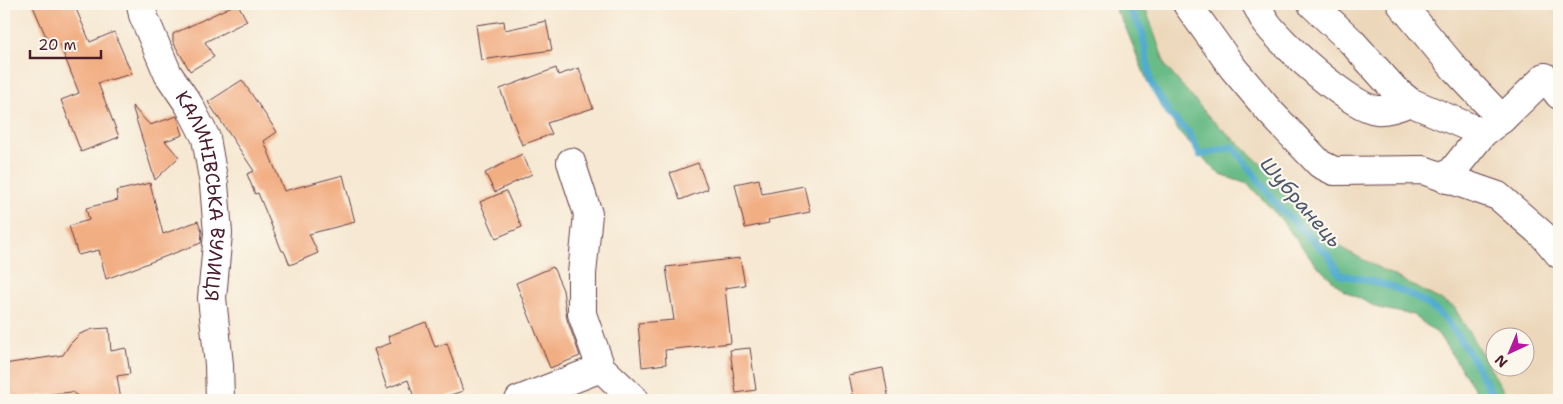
<svg xmlns="http://www.w3.org/2000/svg" width="1563" height="404" font-family="'Shantell Sans',sans-serif">
  <style>
    .built { fill: #ecd7ba; fill-rule: evenodd }
    .forest { fill: #6bbc87; stroke: #5a6e59 }
    .lines { fill: none; stroke-linecap: round; stroke-linejoin: round }
    .stream { stroke: #51accf; stroke-width: 7 }
    .building { fill: #f2ae83 }
    .minor-casing { stroke: #643d44; stroke-width: 30 }
    .minor { stroke: #fff; stroke-width: 28 }
    .labels { text-anchor: middle; stroke-width: 4.5; stroke-linejoin: round; paint-order: stroke }
    .street-label { font-size: 19px; fill: #4a1f2b; stroke: #fbf7ec }
    .water-label { font-size: 20px; font-style: italic; fill: #4d576d; stroke: #fbf7ec }
  </style>
  <rect width="100%" height="100%" fill="#fbf7ec"/>
  <filter id="ink" filterUnits="userSpaceOnUse"><feTurbulence type="fractalNoise" baseFrequency=".02" numOctaves="2"/><feDisplacementMap in="SourceGraphic" scale="10" xChannelSelector="R" yChannelSelector="G"/><feConvolveMatrix kernelMatrix="1 2 1 2 8 2 1 2 1" color-interpolation-filters="sRGB"/></filter>
  <filter id="wash" filterUnits="userSpaceOnUse"><feTurbulence type="fractalNoise" baseFrequency=".0096" numOctaves="4" result="noise"/><feDisplacementMap in="SourceGraphic" scale="20" xChannelSelector="R" yChannelSelector="G"/><feGaussianBlur stdDeviation="1.12" result="paint"/><feColorMatrix in="noise" values="0 0 0 0 0 0 0 0 0 0 0 0 0 0 0 0 0 1.4 0 .05"/><feComposite in="paint" operator="in"/></filter>
  <g filter="url(#wash)">
    <rect width="100%" height="100%" fill="#f6e8d2"/>
    <path class="built" d="M1144 4H1559V400H1509L1454 307 1345 250 1302 211 1268 170 1211 119 1166 67ZM1496 336H1526V366H1496Z"/>
    <polygon class="forest" points="1112,4 1144,4 1166,67 1211,119 1268,170 1302,211 1345,250 1454,307 1509,400 1482,400 1438,334 1413,315 1378,308 1343,290 1317,266 1279,217 1248,184 1220,175 1181,135 1148,83 1125,26"/>
    <g class="lines">
      <path class="stream" d="M1127 4 1142 31 1151 83 1170 115 1188 132 1200 155 1233 147 1278 206 1329 256 1340 275C1375 280 1412 290 1439 313 1460 332 1481 375 1496 400"/>
    </g>
    <g id="blocks">
      <g class="building">
        <polygon points="32,4 74,4 90,42 114,32 132,74 98,83 119,137 81,152 61,100 79,93 59,42 50,46"/>
        <polygon points="236,4 238,4 247,21 205,42 214,57 190,71 173,42 173,34"/>
        <polygon points="504,21 505,30 546,21 552,50 481,60 476,25"/>
        <polygon points="556,68 558,75 579,68 593,108 547,123 552,134 522,145 500,89"/>
        <polygon points="242,80 277,132 264,141 284,191 343,175 355,222 309,234 318,253 290,265 284,251 282,251 258,193 255,194 247,174 254,171 208,102"/>
        <polygon points="132,106 150,125 177,116 183,135 165,141 179,157 155,180"/>
        <polygon points="522,154 532,174 495,192 485,173"/>
        <polygon points="698,163 708,189 680,200 670,173"/>
        <polygon points="759,179 762,194 804,186 810,212 768,220 769,223 745,228 735,184"/>
        <polygon points="150,183 163,234 198,221 202,232 201,243 106,279 99,250 78,255 69,226 89,220 86,208 118,200 116,191"/>
        <polygon points="506,191 522,227 496,238 480,202"/>
        <polygon points="740,258 745,285 725,288 731,343 665,350 666,364 642,367 638,323 674,320 666,267"/>
        <polygon points="553,267 563,290 567,319 580,356 550,368 516,283"/>
        <polygon points="426,322 435,347 447,343 463,391 435,400 415,400 408,380 387,388 374,349 391,343 388,336"/>
        <polygon points="109,328 111,351 126,348 130,374 117,376 121,400 83,400 72,392 4,399 4,364 63,355 70,344 80,334 93,329"/>
        <polygon points="750,348 756,390 736,393 730,350"/>
        <polygon points="883,368 889,400 853,400 848,375"/>
      </g>
    </g>
  </g>
  <g filter="url(#ink)">
    <use href="#blocks" fill-opacity="0" stroke="#643d44" stroke-width="1"/>
    <g class="lines">
      <g class="minor-casing">
        <g id="minor">
          <path id="s1" d="M141 4 143 15 168 74 189 105 206 138 214 184 218 233 212 298 219 365 220 400"/>
          <polyline points="1187,4 1233,68 1271,113 1320,164 1334,171 1423,170 1498,196 1544,236 1559,254"/>
          <path d="M1256 4C1259 9 1262 16 1265 21 1280 43 1351 108 1377 110 1388 111 1401 106 1410 102"/>
          <polyline points="1312,4 1352,42 1394,89 1410,102 1483,133"/>
          <polyline points="1401,4 1455,69 1502,119 1483,133 1446,179"/>
          <polyline points="1502,119 1545,77 1559,95"/>
          <polyline points="601,368 635,400"/>
          <polyline points="519,400 601,368 582,314 582,274 588,214 571,162"/>
        </g>
      </g>
      <use href="#minor" class="minor"/>
    </g>
  </g>
  <g class="labels">
    <g class="street-label">
      <text dy="7" stroke="none"><textPath href="#s1" startOffset="206">КАЛИНІВСЬКА ВУЛИЦЯ</textPath></text>
    </g>
    <g class="water-label">
      <text transform="translate(1301 202) rotate(49)" y="7">Шубранець</text>
    </g>
  </g>
  <rect width="1563" height="404" fill="none" stroke="#fbf7ec" stroke-width="20"/>
  <g transform="translate(1510 352) rotate(224)"><circle r="24" fill="#fbf7ec" stroke="#b4a19f"/>
  <path d="M0-4L9 19L0 12L-9 19Z" fill="#b5179e"/>
  <text y="-8" font-size="14" font-weight="bold" text-anchor="middle" fill="#4a1f2b">N</text>
  </g>
  <path d="M30 50v8h71v-8" fill="none" stroke="#4a1f2b" stroke-width="2.5"/>
  <text x="38" y="50" font-size="15" fill="#4a1f2b" stroke="#fbf7ec" stroke-width="4" paint-order="stroke">20 m</text>
</svg>
